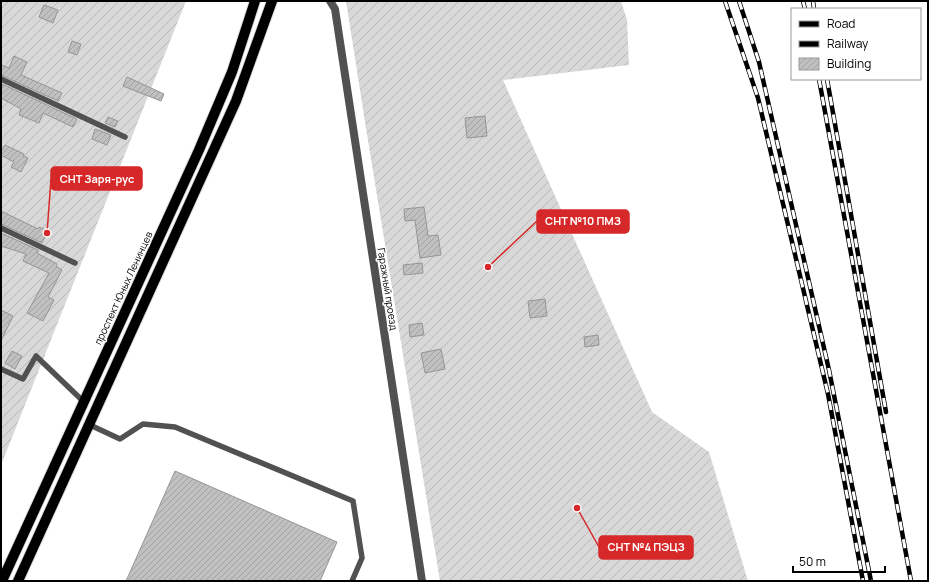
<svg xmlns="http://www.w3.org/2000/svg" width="929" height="582" font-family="Manrope,sans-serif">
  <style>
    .garden { fill: url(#garden-furrows) }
    .building { fill: url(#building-hatch); stroke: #959595 }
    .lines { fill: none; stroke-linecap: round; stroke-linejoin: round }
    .primary-casing { stroke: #dbdbdb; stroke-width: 12 }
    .service { stroke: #515151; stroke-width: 5.5 }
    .minor { stroke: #515151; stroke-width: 8 }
    .primary { stroke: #000; stroke-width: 10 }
    .rail-casing { stroke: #000; stroke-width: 4.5 }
    .rail { stroke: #fff; stroke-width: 3; stroke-dasharray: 9; stroke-linecap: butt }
    .labels { text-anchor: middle; stroke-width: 3; stroke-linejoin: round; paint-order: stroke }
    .street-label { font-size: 10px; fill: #000; stroke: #fff }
    .leader { fill: none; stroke: #d62828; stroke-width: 1.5 }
    .callout-dot { fill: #d62828; stroke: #fff; stroke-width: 1.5 }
    .callout { fill: #d62828; stroke: #d62828; stroke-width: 1.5 }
    .callout-label { font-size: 11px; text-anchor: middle; font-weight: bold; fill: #fff }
  </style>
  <defs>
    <pattern id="garden-furrows" width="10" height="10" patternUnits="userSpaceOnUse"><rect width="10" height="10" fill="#d8d8d8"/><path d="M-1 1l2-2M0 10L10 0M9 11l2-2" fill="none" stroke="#b8b8b8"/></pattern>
    <pattern id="building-hatch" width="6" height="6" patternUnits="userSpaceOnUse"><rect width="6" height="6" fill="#c0c0c0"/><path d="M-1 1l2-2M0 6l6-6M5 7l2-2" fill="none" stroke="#a3a3a3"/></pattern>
  </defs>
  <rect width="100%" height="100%" fill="#fff"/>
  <g class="garden">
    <polygon points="1,1 186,1 1,465"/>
    <polygon points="346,1 621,1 627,20 629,65 503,80 652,412 709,452 748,581 440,581 365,122"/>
  </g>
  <g class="building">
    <polygon points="44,5 58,10 53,23 39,17"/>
    <polygon points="72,41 81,44 77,55 68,52"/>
    <polygon points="14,56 27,62 21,75 62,93 58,101 1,75 1,65 9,68"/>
    <polygon points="127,77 164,94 161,101 123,86"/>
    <polygon points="2,84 77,119 73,127 43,113 39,123 19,115 21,109 1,98"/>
    <polygon points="485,116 487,136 467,138 465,118"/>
    <polygon points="108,117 118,121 115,127 105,123"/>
    <polygon points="95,129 111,135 107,145 92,139"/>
    <polygon points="5,145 24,154 23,156 28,158 21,172 11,167 14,162 1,155 1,152"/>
    <polygon points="424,207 428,236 438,235 441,255 420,258 415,220 405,221 404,209"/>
    <polygon points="1,211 38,229 39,227 48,231 42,243 1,224"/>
    <polygon points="1,233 38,250 37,253 57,264 56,266 62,270 48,297 54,300 43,321 27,313 49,273 23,261 26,254 1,246"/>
    <polygon points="422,263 423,273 404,275 403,265"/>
    <polygon points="545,299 547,316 530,318 528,301"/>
    <polygon points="1,310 13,316 1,341"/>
    <polygon points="422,323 424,335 410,337 409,325"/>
    <polygon points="598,335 599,345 585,347 584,337"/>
    <polygon points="441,349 445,369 425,373 421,353"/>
    <polygon points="12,351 22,356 15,369 5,363"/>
    <polygon points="175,471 337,542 320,581 126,581"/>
  </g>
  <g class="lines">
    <g class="primary-casing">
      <g id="primary">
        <polyline points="2,581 199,150 232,72 255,1"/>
        <polyline points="18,581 236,101 272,1"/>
      </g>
    </g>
    <g class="service">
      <polyline points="1,79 125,137"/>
      <polyline points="1,228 75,263"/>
      <polyline points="1,369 23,379 36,356 84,402"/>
      <polyline points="90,425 120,439 143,424 175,427 353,501 362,558 352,581"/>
    </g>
    <polyline class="minor" points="330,1 335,9 422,581"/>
    <use href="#primary" class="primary"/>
    <g class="rail-casing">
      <g id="rail">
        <polyline points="725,1 758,98 828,394 863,581"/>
        <polyline points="739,1 759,62 829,370 871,581"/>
        <polyline points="803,1 805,9"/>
        <polyline points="813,1 814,9"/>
        <polyline points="819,79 911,581"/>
        <polyline points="827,79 886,412"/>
      </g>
    </g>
    <use href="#rail" class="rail"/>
  </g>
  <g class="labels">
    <g class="street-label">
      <text transform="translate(123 288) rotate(-65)" y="4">проспект Юных Ленинцев</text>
      <text transform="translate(388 289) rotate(81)" y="4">Гаражный проезд</text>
    </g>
  </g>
  <path class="leader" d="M47 233L51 179M488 267L537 221M577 508L599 547"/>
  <g class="callout-dot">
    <circle cx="47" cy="233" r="4"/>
    <circle cx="488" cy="267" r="4"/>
    <circle cx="577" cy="508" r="4"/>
  </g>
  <g class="callout">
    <rect x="51" y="167" width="91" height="23" rx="4"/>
    <rect x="537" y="210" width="92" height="23" rx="4"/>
    <rect x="599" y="536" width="94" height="23" rx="4"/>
  </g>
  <g class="callout-label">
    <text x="97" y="183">СНТ Заря-рус</text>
    <text x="583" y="225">СНТ №10 ПМЗ</text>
    <text x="646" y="551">СНТ №4 ПЭЦЗ</text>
  </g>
  <rect width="929" height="582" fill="none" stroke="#000000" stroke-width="4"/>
  <rect x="791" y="8" width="130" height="72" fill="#ffffff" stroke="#999999"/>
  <rect x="799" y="21" width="20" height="6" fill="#000000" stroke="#999999"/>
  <text x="827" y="28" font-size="12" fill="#000000">Road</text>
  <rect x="799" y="41" width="20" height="6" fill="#000000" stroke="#999999"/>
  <text x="827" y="48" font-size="12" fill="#000000">Railway</text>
  <rect x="799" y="58" width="20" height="12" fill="url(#building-hatch)" stroke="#999999"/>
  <text x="827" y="68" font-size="12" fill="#000000">Building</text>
  <path d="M793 566v6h92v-6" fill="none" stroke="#000000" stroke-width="2"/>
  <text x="799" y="566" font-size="12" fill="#000000" stroke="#ffffff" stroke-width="3" paint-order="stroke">50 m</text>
</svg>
